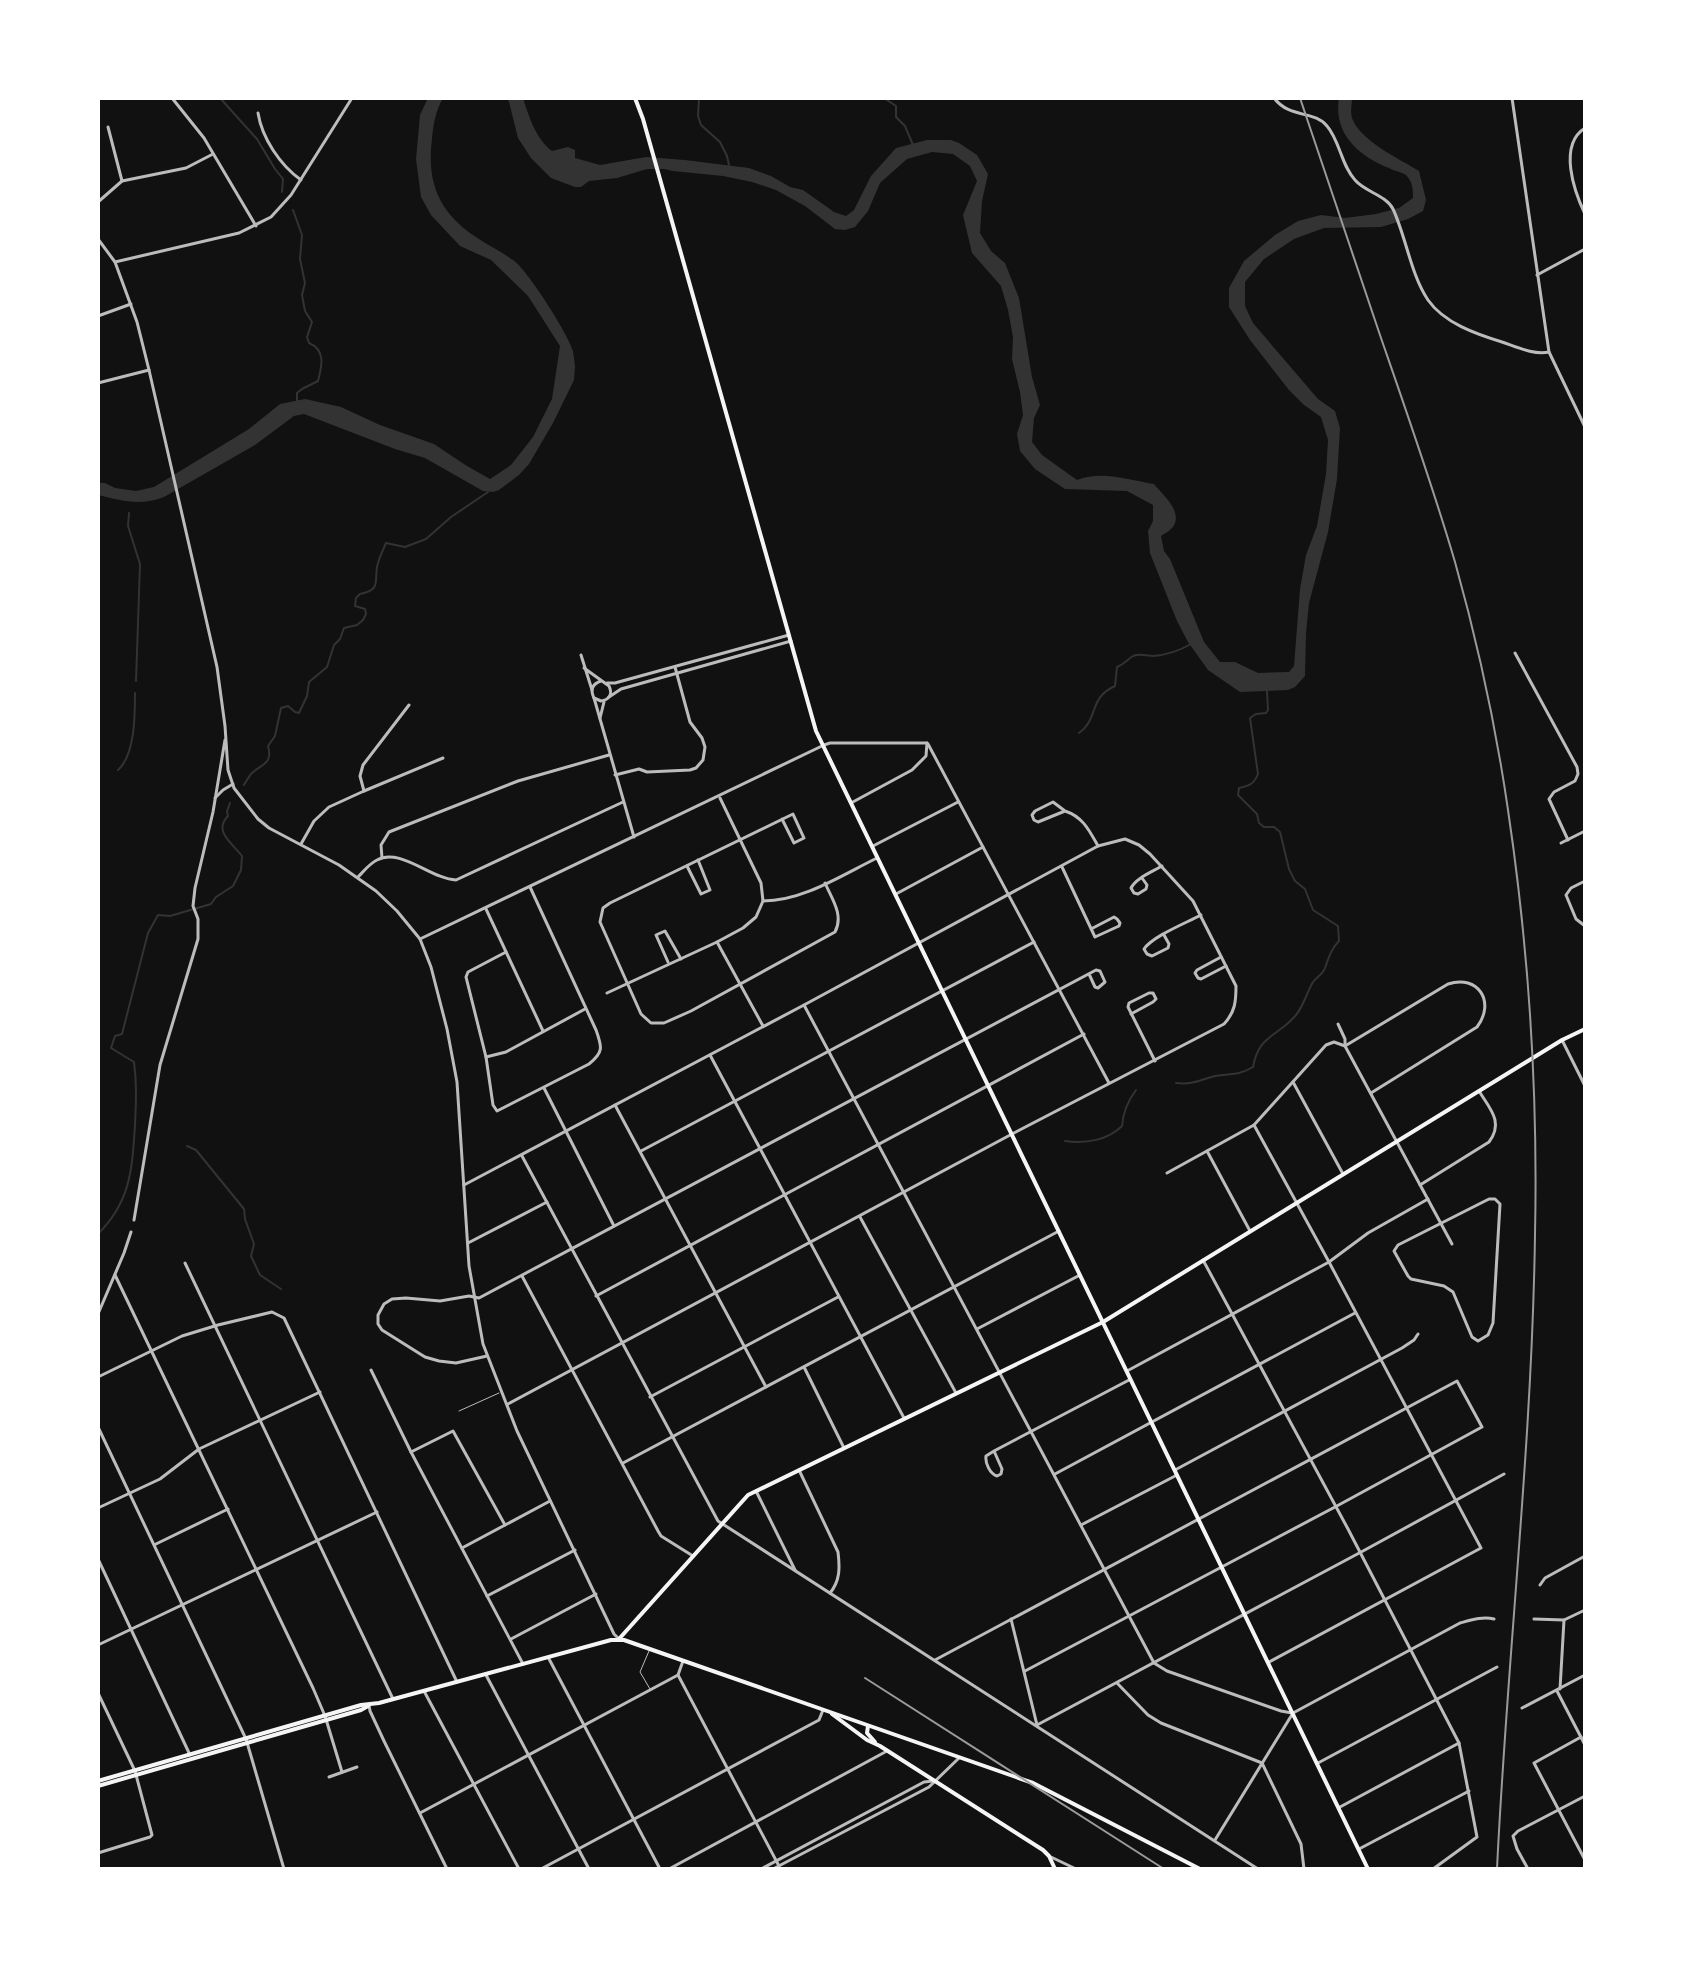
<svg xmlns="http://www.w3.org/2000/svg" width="1683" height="1967" font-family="'Work Sans',sans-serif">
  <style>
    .water { fill: #333 }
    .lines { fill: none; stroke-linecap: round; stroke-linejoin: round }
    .stream { stroke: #333; stroke-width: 2 }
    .service { stroke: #bcbcbc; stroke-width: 1 }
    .minor { stroke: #bcbcbc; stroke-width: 3 }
    .tertiary { stroke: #bcbcbc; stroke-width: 3 }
    .secondary { stroke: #f5f5f5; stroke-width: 4 }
    .primary { stroke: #f5f5f5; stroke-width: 4 }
    .rail { stroke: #9a9a9a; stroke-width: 2 }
  </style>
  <rect width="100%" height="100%" fill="#111"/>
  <g class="water">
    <path d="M428 98H443C436 110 433 125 432 139 426 186 441 216 482 241 492 247 503 253 513 260 527 269 568 334 573 351L575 366 574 380 553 423 529 464 519 475 499 490 493 492 483 491 425 458 395 449 304 414 294 416 255 445 164 497C141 506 122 501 98 495V483H105L115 488 136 491 154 487 249 429 280 404 305 399 341 407 380 425 434 444 467 466 490 479 511 465 533 437 552 399 560 346 528 296 491 260 460 246 431 215 421 197 416 159 420 115Z"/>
    <path d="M508 98H523C529 117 536 139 552 151L568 147 575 150V158L600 165 646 157 685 160 749 168 771 176 790 187 803 190 834 212 846 216 854 210 871 176 896 148 927 140H951L959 143 977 155 988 174 982 201 980 233 991 251 1005 263 1019 298 1032 377 1040 405 1034 418 1032 442 1042 455 1077 480C1102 470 1129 480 1154 484 1162 494 1180 509 1175 523 1173 529 1166 533 1161 536L1164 551 1170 559 1204 642 1220 662H1235L1258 673 1289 672 1294 666 1300 589 1306 555 1317 526 1326 474 1328 440 1321 417 1304 405 1289 390 1250 340 1229 307V288L1244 261 1275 235 1298 221 1321 215 1345 218 1376 214 1399 208 1413 198C1413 190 1413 182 1406 175 1402 172 1394 171 1389 168 1358 156 1333 133 1339 98H1352C1352 104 1350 112 1352 118 1360 141 1400 159 1419 171L1426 200 1423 211 1408 219 1381 227 1324 228 1294 239 1264 259 1245 282V306L1253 323 1318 399 1335 411 1340 428 1337 479 1328 532 1309 603 1306 633 1305 676 1295 687 1288 690 1240 692 1208 670 1188 642 1177 621 1150 553 1148 531 1153 521V505L1127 491 1065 489 1035 469 1020 451 1017 434 1023 415 1020 392 1012 359 1013 337 1008 310 1001 286 972 253 963 215 977 181 970 166 953 154 932 152 907 159 880 183 868 211 855 227 845 230 835 229 805 206 776 190 752 182 723 176 673 171 664 169H647L617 178 589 181 581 187H575L551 178 531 158 518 138Z"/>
  </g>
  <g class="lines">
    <g class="stream">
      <polyline points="220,98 257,139 275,169 283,179 282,192"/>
      <polyline points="699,98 698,116 701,125 720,142 727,156 729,165"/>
      <polyline points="884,98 896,106 896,117 905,126 913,145"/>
      <path d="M293 210 302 235 300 259 305 283 302 295 305 311 312 322 307 337 309 343C326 350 322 366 318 381L302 389 297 393V401"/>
      <polyline points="129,513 128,526 140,564 136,681"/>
      <path d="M1079 733C1099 719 1088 698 1115 686L1117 667C1124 664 1128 659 1133 656 1140 653 1146 656 1153 656 1166 655 1179 651 1191 644"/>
      <path d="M118 770C135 755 135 715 135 693"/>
      <path d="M244 785C245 783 250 775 252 773 262 764 273 764 268 746L275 736 281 708 288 706 295 712 299 713 307 696 309 682 327 667 334 645 340 639 344 628 357 625 363 620 366 614 365 609 355 606 356 598 360 594C383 590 373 579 378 563 380 556 383 550 386 543L405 547 426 539 451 517 488 492"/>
      <path d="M1176 1083C1194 1085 1199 1080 1215 1076 1231 1073 1238 1076 1253 1067 1259 1034 1278 1037 1296 1015 1304 1005 1307 992 1313 982 1317 977 1323 974 1325 968 1329 957 1331 949 1339 941L1338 926 1313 910 1305 889 1295 881 1289 869 1280 832 1274 827H1264L1259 823 1257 814 1238 795 1239 788C1249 786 1254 784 1258 774L1250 718 1256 714 1266 713 1268 710 1267 691"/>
      <path d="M1065 1141C1086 1144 1108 1140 1122 1126 1123 1112 1127 1102 1136 1090"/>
      <polyline points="187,1146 196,1150 244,1209 245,1219 254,1244 251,1256 260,1275 281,1289"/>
      <path d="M98 1234C131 1201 132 1169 135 1125 136 1103 137 1084 134 1062L111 1048 115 1036 122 1034 148 933 158 915 170 916 211 904 216 897 233 886 241 870 242 856C232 843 213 831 228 816L227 811 230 803"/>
    </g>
    <g class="service">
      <polyline points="459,1411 499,1393"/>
      <polyline points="649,1651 640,1672 650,1689"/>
    </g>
    <g class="minor">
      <polyline points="172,98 204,138 256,226"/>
      <path d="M1274 98C1290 119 1314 110 1327 126 1340 141 1341 165 1355 180 1365 192 1386 195 1393 209 1406 237 1411 275 1428 300 1444 323 1476 334 1502 342 1517 347 1533 355 1549 352"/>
      <path d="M258 113C262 138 280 165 301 180"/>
      <polyline points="108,127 122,181"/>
      <path d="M1585 128C1558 145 1574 191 1585 214"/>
      <polyline points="98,202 122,181 186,168 213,154"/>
      <polyline points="115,262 239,233 271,217 291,195 352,98"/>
      <polyline points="98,316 131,304"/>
      <polyline points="98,383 149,370"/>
      <polyline points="1515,653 1577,767 1578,774 1575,781 1554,792 1549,799 1568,840"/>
      <polyline points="581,655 592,690"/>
      <path d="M584 668 609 686C613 694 609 700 601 701L594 698C590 690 592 684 601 681"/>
      <polyline points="607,683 615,683 789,635"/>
      <polyline points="609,697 621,689 791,641"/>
      <polyline points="594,698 634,837"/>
      <polyline points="600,718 604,702"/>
      <polyline points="928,744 1109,1083"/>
      <polyline points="615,775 639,769 647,772 690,770 696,768 703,760 705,747 702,738 690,722 675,667"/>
      <polyline points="364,791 360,776 363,765 409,705"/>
      <polyline points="215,798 223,790 233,784"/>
      <polyline points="720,798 761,883 763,901"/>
      <polyline points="851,803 912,770 926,756 927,743"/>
      <path d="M1065 811 1053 802 1035 811 1032 815 1034 820 1038 822 1065 811C1083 817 1089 830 1098 846"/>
      <path d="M782 819 794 843 804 838 793 814 610 903 603 908 600 922 641 1014 651 1023H664L691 1011 835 932C844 915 832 899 825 883"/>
      <polyline points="1561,843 1585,831"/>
      <polyline points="301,844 314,821 329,807 364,791 443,758"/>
      <polyline points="873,846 958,802"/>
      <polyline points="382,858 381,845 389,832 518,781 609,755"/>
      <polyline points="687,866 701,894 710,890 698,860"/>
      <polyline points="1062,867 1095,937 1119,926 1120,923 1117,919 1114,917 1091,929"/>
      <path d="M358 877C364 871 369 864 377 860 400 847 431 879 456 880L623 802"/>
      <path d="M1142 878 1147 885 1146 889 1138 894 1134 893 1131 888C1136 878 1152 872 1162 866"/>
      <polyline points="1585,881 1571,888 1566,895 1576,919 1585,926"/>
      <polyline points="896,894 983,847"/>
      <polyline points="486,909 543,1031"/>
      <path d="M1164 935 1169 944 1168 948 1152 956 1147 954 1144 949C1153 936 1186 923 1201 915"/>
      <polyline points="420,939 824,745 830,743 927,743"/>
      <polyline points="717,942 763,1026"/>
      <path d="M506 952 468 972 466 977 486 1057 493 1105 497 1111 589 1064C604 1052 602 1047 596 1030L530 887"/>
      <polyline points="1221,957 1197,970 1195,973 1198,978 1201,979 1226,966"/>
      <polyline points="668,962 656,935 665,931 681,959"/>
      <path d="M607 993 717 942 743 928 756 917 763 901C803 901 842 875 877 858"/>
      <polyline points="804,1005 1154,1663 1167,1671 1281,1711 1292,1713"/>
      <polyline points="1131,1014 1153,1002 1156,999 1153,993 1149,993 1129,1003 1128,1007 1155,1061"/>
      <polyline points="1338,1024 1345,1039 1345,1046 1452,1244"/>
      <polyline points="710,1055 904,1418"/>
      <polyline points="486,1057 506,1052 585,1009"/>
      <polyline points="1293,1082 1343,1174"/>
      <polyline points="544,1088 614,1226"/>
      <polyline points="615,1105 766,1387"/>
      <polyline points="1254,1125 1329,1262 1481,1548 1269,1662"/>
      <polyline points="641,1151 1034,942"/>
      <polyline points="1207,1151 1250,1231"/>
      <polyline points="522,1156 718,1521 1258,1869"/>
      <path d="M1167 1173 1254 1125 1326 1045 1334 1042 1345 1046 1448 984C1478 974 1496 1002 1477 1027L1371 1093"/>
      <path d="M464 1185 804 1005 1098 846 1125 839 1139 845 1150 854 1193 901 1236 986C1236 1002 1235 1012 1224 1024L1012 1134 508 1404"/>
      <path d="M1420 1185 1489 1142C1504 1122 1490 1109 1479 1091"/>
      <polygon points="1489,1199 1495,1199 1500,1204 1493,1323 1488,1335 1478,1341 1472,1337 1453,1292 1444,1286 1411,1279 1408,1276 1394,1251 1398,1245"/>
      <polyline points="860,1217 956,1393"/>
      <polyline points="134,1220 160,1065 198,939 198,919 193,906 195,888 213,812 225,740"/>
      <polyline points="468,1243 547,1202"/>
      <polyline points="1203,1260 1348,1529 1459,1743 1477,1837 1433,1869"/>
      <polyline points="185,1263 393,1699"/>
      <polyline points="115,1275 313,1688 325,1716 342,1772"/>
      <polyline points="522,1276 658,1531 661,1536 693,1556"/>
      <polyline points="596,1296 1084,1034"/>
      <polyline points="98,1314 124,1253 131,1232"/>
      <polyline points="977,1329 1080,1275"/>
      <polyline points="487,1356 456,1363 439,1361 425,1357 382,1330 378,1324 378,1315 384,1304 392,1299 406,1298 440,1301 469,1296 479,1298 1096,970 1100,971 1105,982 1098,988 1095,987 1089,974"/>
      <polyline points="804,1367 844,1448"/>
      <polyline points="371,1370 411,1452 523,1664"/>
      <polyline points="1127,1371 1329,1262 1368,1233 1428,1199"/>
      <polyline points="98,1377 182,1336 218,1325 272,1312 284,1318 457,1682"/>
      <polyline points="650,1397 838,1297"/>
      <polyline points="98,1427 246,1739 284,1869"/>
      <path d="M994 1451 1002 1469 1001 1474 997 1476C990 1474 985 1463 986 1456L994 1451 1129 1380"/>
      <polyline points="411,1452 453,1431 505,1525"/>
      <polyline points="623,1463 1059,1231"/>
      <path d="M799 1470 838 1552C840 1568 840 1581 830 1593"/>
      <polyline points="1175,1470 1402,1348 1414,1340 1418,1334"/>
      <polyline points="1055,1474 1355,1313"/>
      <polyline points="756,1491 795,1570"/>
      <polyline points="98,1508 160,1479 199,1449 320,1392"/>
      <polyline points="1081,1525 1177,1475"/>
      <polyline points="156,1544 228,1509"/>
      <polyline points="462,1548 550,1501"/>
      <polyline points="98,1559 190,1755"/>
      <polyline points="1540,1585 1545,1578 1585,1556"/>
      <polyline points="487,1596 575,1550"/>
      <polyline points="1011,1619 1037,1725 1363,1551 1504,1474"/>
      <polyline points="1534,1619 1564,1620 1585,1610"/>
      <polyline points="511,1639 596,1594"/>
      <polyline points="98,1645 377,1512"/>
      <polyline points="548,1657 660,1869"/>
      <polyline points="935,1660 1457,1381 1482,1427 1335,1507 1025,1671"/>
      <polyline points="486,1675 589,1869"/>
      <polyline points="678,1675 779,1866"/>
      <polyline points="1117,1683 1148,1715 1161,1723 1262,1763 1301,1844 1304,1869"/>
      <polyline points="1560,1689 1564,1620"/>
      <polyline points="424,1691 519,1869"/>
      <polyline points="1557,1691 1585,1745"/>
      <polyline points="98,1693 135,1771 152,1835 150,1837 98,1853"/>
      <polyline points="1522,1708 1585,1675"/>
      <polyline points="1581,1737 1534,1763 1585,1860"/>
      <polyline points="1318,1763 1497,1667"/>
      <polyline points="329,1777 357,1767"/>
      <polyline points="1340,1807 1459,1743"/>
      <polyline points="420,1813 678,1675 683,1661"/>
      <path d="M1215 1840 1293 1713 1460 1623C1471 1620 1483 1616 1494 1619"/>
      <polyline points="1359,1849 1469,1791"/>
      <polyline points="1051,1857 1076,1869"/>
      <polyline points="541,1869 819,1720 823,1710"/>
      <polyline points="669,1869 887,1751"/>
      <polyline points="761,1869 924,1782 933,1781"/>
      <polyline points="773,1869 929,1787 959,1758"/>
      <polyline points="1528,1869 1517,1849 1513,1836 1518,1831 1585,1796"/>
    </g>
    <g class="tertiary">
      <polyline points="1512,98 1549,352 1585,427"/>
      <polyline points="98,239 115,262 137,322 149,370 217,667 225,726 228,770 234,788 258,819 269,828 339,865 376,891 397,911 420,939 431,967 447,1029 457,1082 469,1266 483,1344 517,1431 614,1634 619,1639"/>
      <polyline points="1537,275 1585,249"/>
      <polyline points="1562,1040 1585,1086"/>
      <polyline points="369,1705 370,1711 384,1741 447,1869"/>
    </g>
    <g class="secondary">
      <polyline points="635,98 643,119 816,731 1368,1869"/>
      <polyline points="619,1639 748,1495 1103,1322 1562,1040 1585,1029"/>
      <polyline points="832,1714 867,1740 880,1746 1043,1850 1049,1856 1055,1869"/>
      <polyline points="868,1726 867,1733 875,1742"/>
    </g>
    <g class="primary">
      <polyline points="98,1781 361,1705 379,1703 611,1640 624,1640 1033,1783 1200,1869"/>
      <polyline points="98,1786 361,1710 368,1706"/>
    </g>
    <g class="rail">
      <path d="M1300 98C1327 178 1354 258 1381 338 1407 413 1433 487 1455 562 1478 644 1496 727 1508 810 1529 951 1538 1093 1535 1235 1532 1447 1507 1658 1497 1869"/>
      <polyline points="865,1678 1164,1869"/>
    </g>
  </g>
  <rect width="1683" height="1967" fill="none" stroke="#ffffff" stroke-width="200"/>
</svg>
